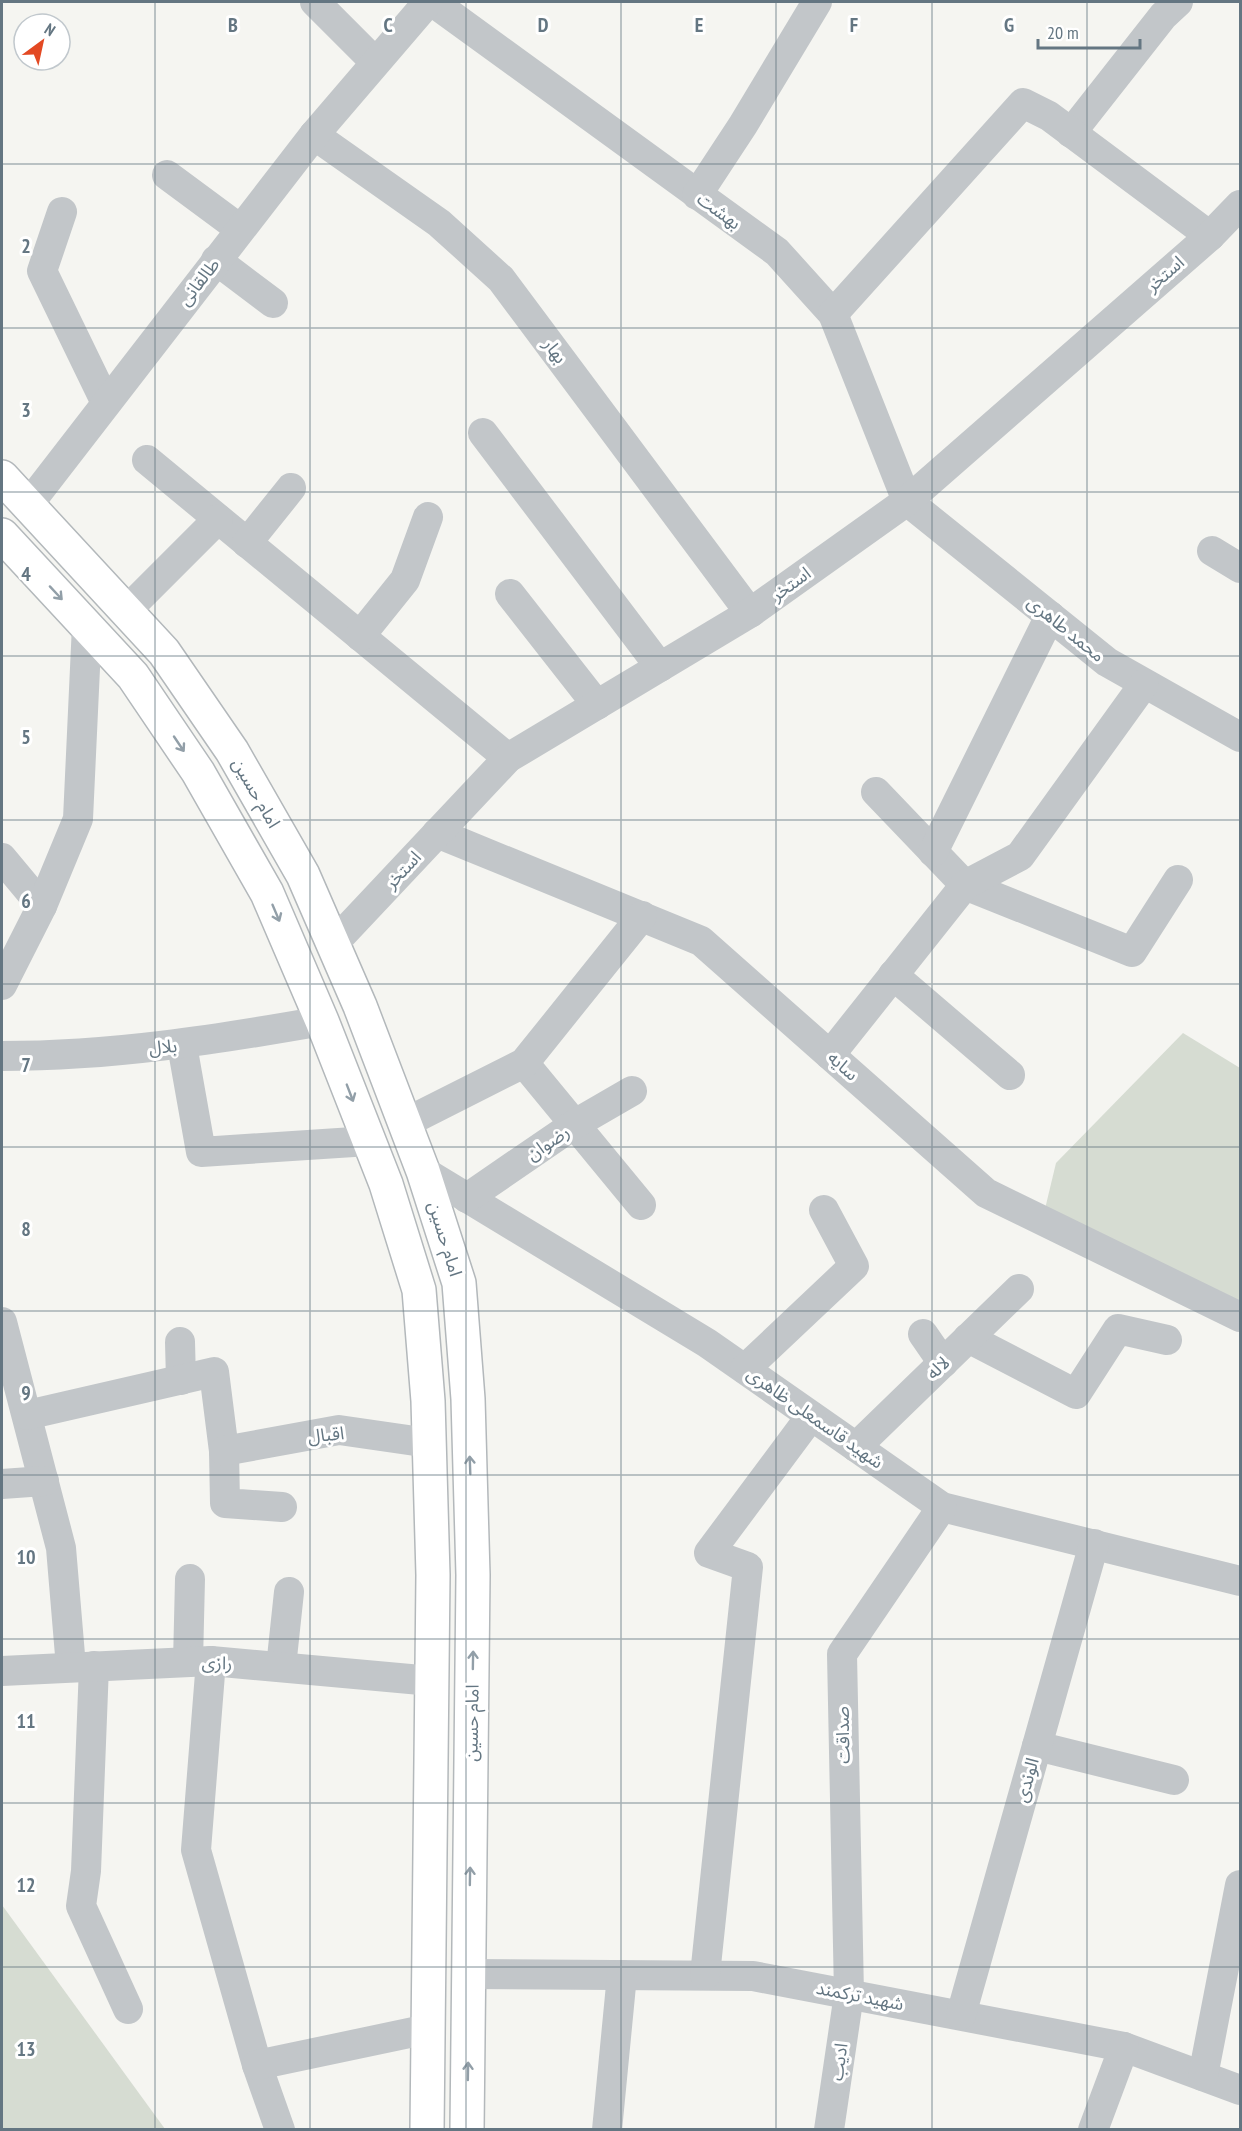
<svg xmlns="http://www.w3.org/2000/svg" width="1242" height="2131" font-family="'PT Sans Narrow','Noto Sans Arabic',sans-serif">
  <style>
    .green { fill: #d6dcd2 }
    .lines { fill: none; stroke-linecap: round; stroke-linejoin: round }
    .primary-casing { stroke: #b3b8bb; stroke-width: 36 }
    .minor { stroke: #c2c6c9; stroke-width: 30 }
    .primary { stroke: #fff; stroke-width: 33 }
    .oneway { stroke: #929fa8 }
    .grid { fill: none; stroke: #647682; stroke-width: 1.5; stroke-opacity: 0.55 }
    .labels { text-anchor: middle; stroke-width: 6; stroke-linejoin: round; paint-order: stroke }
    .street-label { font-size: 18px; fill: #647682; stroke: #fff }
    .grid-label { font-size: 20px; text-anchor: middle; font-weight: bold; fill: #647682; stroke: #fff; stroke-width: 6; stroke-linejoin: round; paint-order: stroke }
  </style>
  <rect width="100%" height="100%" fill="#f5f5f1"/>
  <g class="green">
    <polygon points="1183,1033 1240,1068 1240,1331 1039,1234 1056,1163"/>
    <polygon points="2,1905 165,2129 2,2129"/>
  </g>
  <g class="lines">
    <g class="primary-casing">
      <g id="primary">
        <polyline points="2,477 164,652 232,751 303,875 360,1006 423,1171 459,1283 468,1399 473,1575 467,2130"/>
        <polyline points="2,535 133,676 198,772 267,893 322,1021 386,1184 419,1290 428,1401 433,1575 427,2130"/>
      </g>
    </g>
    <g class="minor">
      <polyline points="315,2 375,62"/>
      <polyline points="433,2 777,252 833,314 907,501 1107,662 1240,737"/>
      <polyline points="1071,133 1163,16 1178,2"/>
      <polyline points="314,135 439,223 501,279 750,613"/>
      <polyline points="167,175 240,229"/>
      <polyline points="697,195 743,125 817,2"/>
      <polyline points="62,212 42,271 106,403"/>
      <polyline points="216,260 273,303"/>
      <polyline points="833,314 1023,103 1049,116 1210,236"/>
      <polyline points="483,433 660,667"/>
      <polyline points="147,460 508,758"/>
      <polyline points="28,505 314,135 428,2"/>
      <polyline points="247,543 291,488"/>
      <polyline points="1212,551 1240,568"/>
      <polyline points="510,594 597,705"/>
      <polyline points="127,610 218,519"/>
      <polyline points="360,636 405,580 428,517"/>
      <polyline points="876,792 965,885 1132,952 1178,880"/>
      <polyline points="437,833 701,941 986,1193 1240,1317"/>
      <polyline points="933,852 1050,616"/>
      <polyline points="2,858 42,906"/>
      <polyline points="333,944 508,758 750,613 907,501 1210,236 1240,205"/>
      <polyline points="893,975 1010,1075"/>
      <polyline points="2,985 42,906 78,819 87,625"/>
      <polyline points="182,1045 201,1152 369,1141"/>
      <polyline points="830,1055 965,885 1020,856 1144,684"/>
      <path d="M2 1056C112 1056 214 1040 322 1021"/>
      <polyline points="524,1063 641,1205"/>
      <polyline points="405,1123 524,1063 642,916"/>
      <polyline points="423,1171 707,1343 942,1507 1240,1581"/>
      <polyline points="467,1198 575,1124 632,1091"/>
      <polyline points="2,1322 61,1548 71,1667"/>
      <polyline points="923,1334 943,1363"/>
      <polyline points="968,1338 1076,1394 1118,1329 1167,1340"/>
      <polyline points="180,1342 181,1380"/>
      <polyline points="745,1369 854,1266 824,1210"/>
      <polyline points="27,1415 214,1372 224,1451 225,1503 282,1507"/>
      <polyline points="856,1447 1019,1289"/>
      <polyline points="224,1451 339,1430 429,1443"/>
      <polyline points="2,1484 44,1481"/>
      <polyline points="211,1661 196,1850 257,2065 280,2130"/>
      <polyline points="188,1662 190,1579"/>
      <polyline points="94,1666 86,1871 81,1906 128,2009"/>
      <polyline points="281,1667 289,1592"/>
      <polyline points="2,1671 211,1661 432,1681"/>
      <polyline points="1037,1746 1174,1780"/>
      <polyline points="469,1974 753,1976 1124,2047 1240,2090"/>
      <polyline points="705,1975 748,1567 709,1553 811,1416"/>
      <polyline points="961,2015 1094,1544"/>
      <polyline points="257,2065 428,2029"/>
      <polyline points="1203,2076 1240,1885"/>
      <polyline points="607,2130 622,1975"/>
      <polyline points="829,2130 849,1994 842,1654 942,1507"/>
      <polyline points="1093,2130 1124,2047"/>
    </g>
    <use href="#primary" class="primary"/>
  </g>
  <defs><path id="oneway-shaft" d="M-6 0H5M1.5-3L5.5 0L1.5 3" fill="none" stroke-width="1.6" stroke-linecap="round" stroke-linejoin="round" transform="scale(1.5)"/></defs>
  <g class="oneway">
    <use href="#oneway-shaft" transform="translate(56 593) rotate(47)"/>
    <use href="#oneway-shaft" transform="translate(179 744) rotate(56)"/>
    <use href="#oneway-shaft" transform="translate(276 913) rotate(67)"/>
    <use href="#oneway-shaft" transform="translate(350 1093) rotate(69)"/>
    <use href="#oneway-shaft" transform="translate(470 1465) rotate(-92)"/>
    <use href="#oneway-shaft" transform="translate(473 1660) rotate(-89)"/>
    <use href="#oneway-shaft" transform="translate(470 1876) rotate(-89)"/>
    <use href="#oneway-shaft" transform="translate(468 2071) rotate(-89)"/>
  </g>
  <path class="grid" d="M155 2V2130M310 2V2130M466 2V2130M621 2V2130M776 2V2130M932 2V2130M1087 2V2130M2 164H1240M2 328H1240M2 492H1240M2 656H1240M2 820H1240M2 984H1240M2 1147H1240M2 1311H1240M2 1475H1240M2 1639H1240M2 1803H1240M2 1967H1240"/>
  <g class="labels">
    <g class="street-label">
      <text transform="translate(719 211) rotate(36)" y="6">بهشت</text>
      <text transform="translate(1165 274) rotate(-41)" y="6">استخر</text>
      <text transform="translate(199 282) rotate(-52)" y="6">طالقانی</text>
      <text transform="translate(555 351) rotate(53)" y="6">بهار</text>
      <text transform="translate(791 584) rotate(-36)" y="6">استخر</text>
      <text transform="translate(1066 629) rotate(39)" y="6">محمد طاهری</text>
      <text transform="translate(256 793) rotate(60)" y="6">امام حسین</text>
      <text transform="translate(403 870) rotate(-47)" y="6">استخر</text>
      <text transform="translate(163 1047) rotate(-5)" y="6">بلال</text>
      <text transform="translate(843 1066) rotate(42)" y="6">سایه</text>
      <text transform="translate(548 1143) rotate(-34)" y="6">رضوان</text>
      <text transform="translate(445 1239) rotate(73)" y="6">امام حسین</text>
      <text transform="translate(938 1368) rotate(-44)" y="6">لاله</text>
      <text transform="translate(815 1418) rotate(35)" y="6">شهید قاسمعلی ظاهری</text>
      <text transform="translate(326 1435) rotate(-6)" y="6">اقبال</text>
      <text transform="translate(217 1663) rotate(2)" y="6">رازی</text>
      <text transform="translate(472 1723) rotate(-89)" y="6">امام حسین</text>
      <text transform="translate(843 1735) rotate(-91)" y="6">صداقت</text>
      <text transform="translate(1027 1780) rotate(-74)" y="6">الوندی</text>
      <text transform="translate(860 1996) rotate(11)" y="6">شهید ترکمند</text>
      <text transform="translate(839 2062) rotate(-82)" y="6">ادیب</text>
    </g>
  </g>
  <g class="grid-label">
    <text x="233" y="32">B</text>
    <text x="388" y="32">C</text>
    <text x="543" y="32">D</text>
    <text x="699" y="32">E</text>
    <text x="854" y="32">F</text>
    <text x="1009" y="32">G</text>
    <text x="26" y="253">2</text>
    <text x="26" y="417">3</text>
    <text x="26" y="581">4</text>
    <text x="26" y="744">5</text>
    <text x="26" y="908">6</text>
    <text x="26" y="1072">7</text>
    <text x="26" y="1236">8</text>
    <text x="26" y="1400">9</text>
    <text x="26" y="1564">10</text>
    <text x="26" y="1728">11</text>
    <text x="26" y="1892">12</text>
    <text x="26" y="2056">13</text>
  </g>
  <rect width="1242" height="2131" fill="none" stroke="#647682" stroke-width="6"/>
  <g transform="translate(42 42) rotate(33)"><circle r="28" fill="#ffffff" stroke="#c1c8cd" stroke-width="1.5"/>
  <path d="M0-4.5L10 22L0 15L-10 22Z" fill="#e34923"/>
  <text y="-9" font-size="16" font-weight="bold" text-anchor="middle" fill="#647682">N</text>
  </g>
  <path d="M1038 39v9h102v-9" fill="none" stroke="#647682" stroke-width="3"/>
  <text x="1047" y="39" font-size="18" fill="#647682" stroke="#ffffff" stroke-width="4.5" paint-order="stroke">20 m</text>
</svg>
